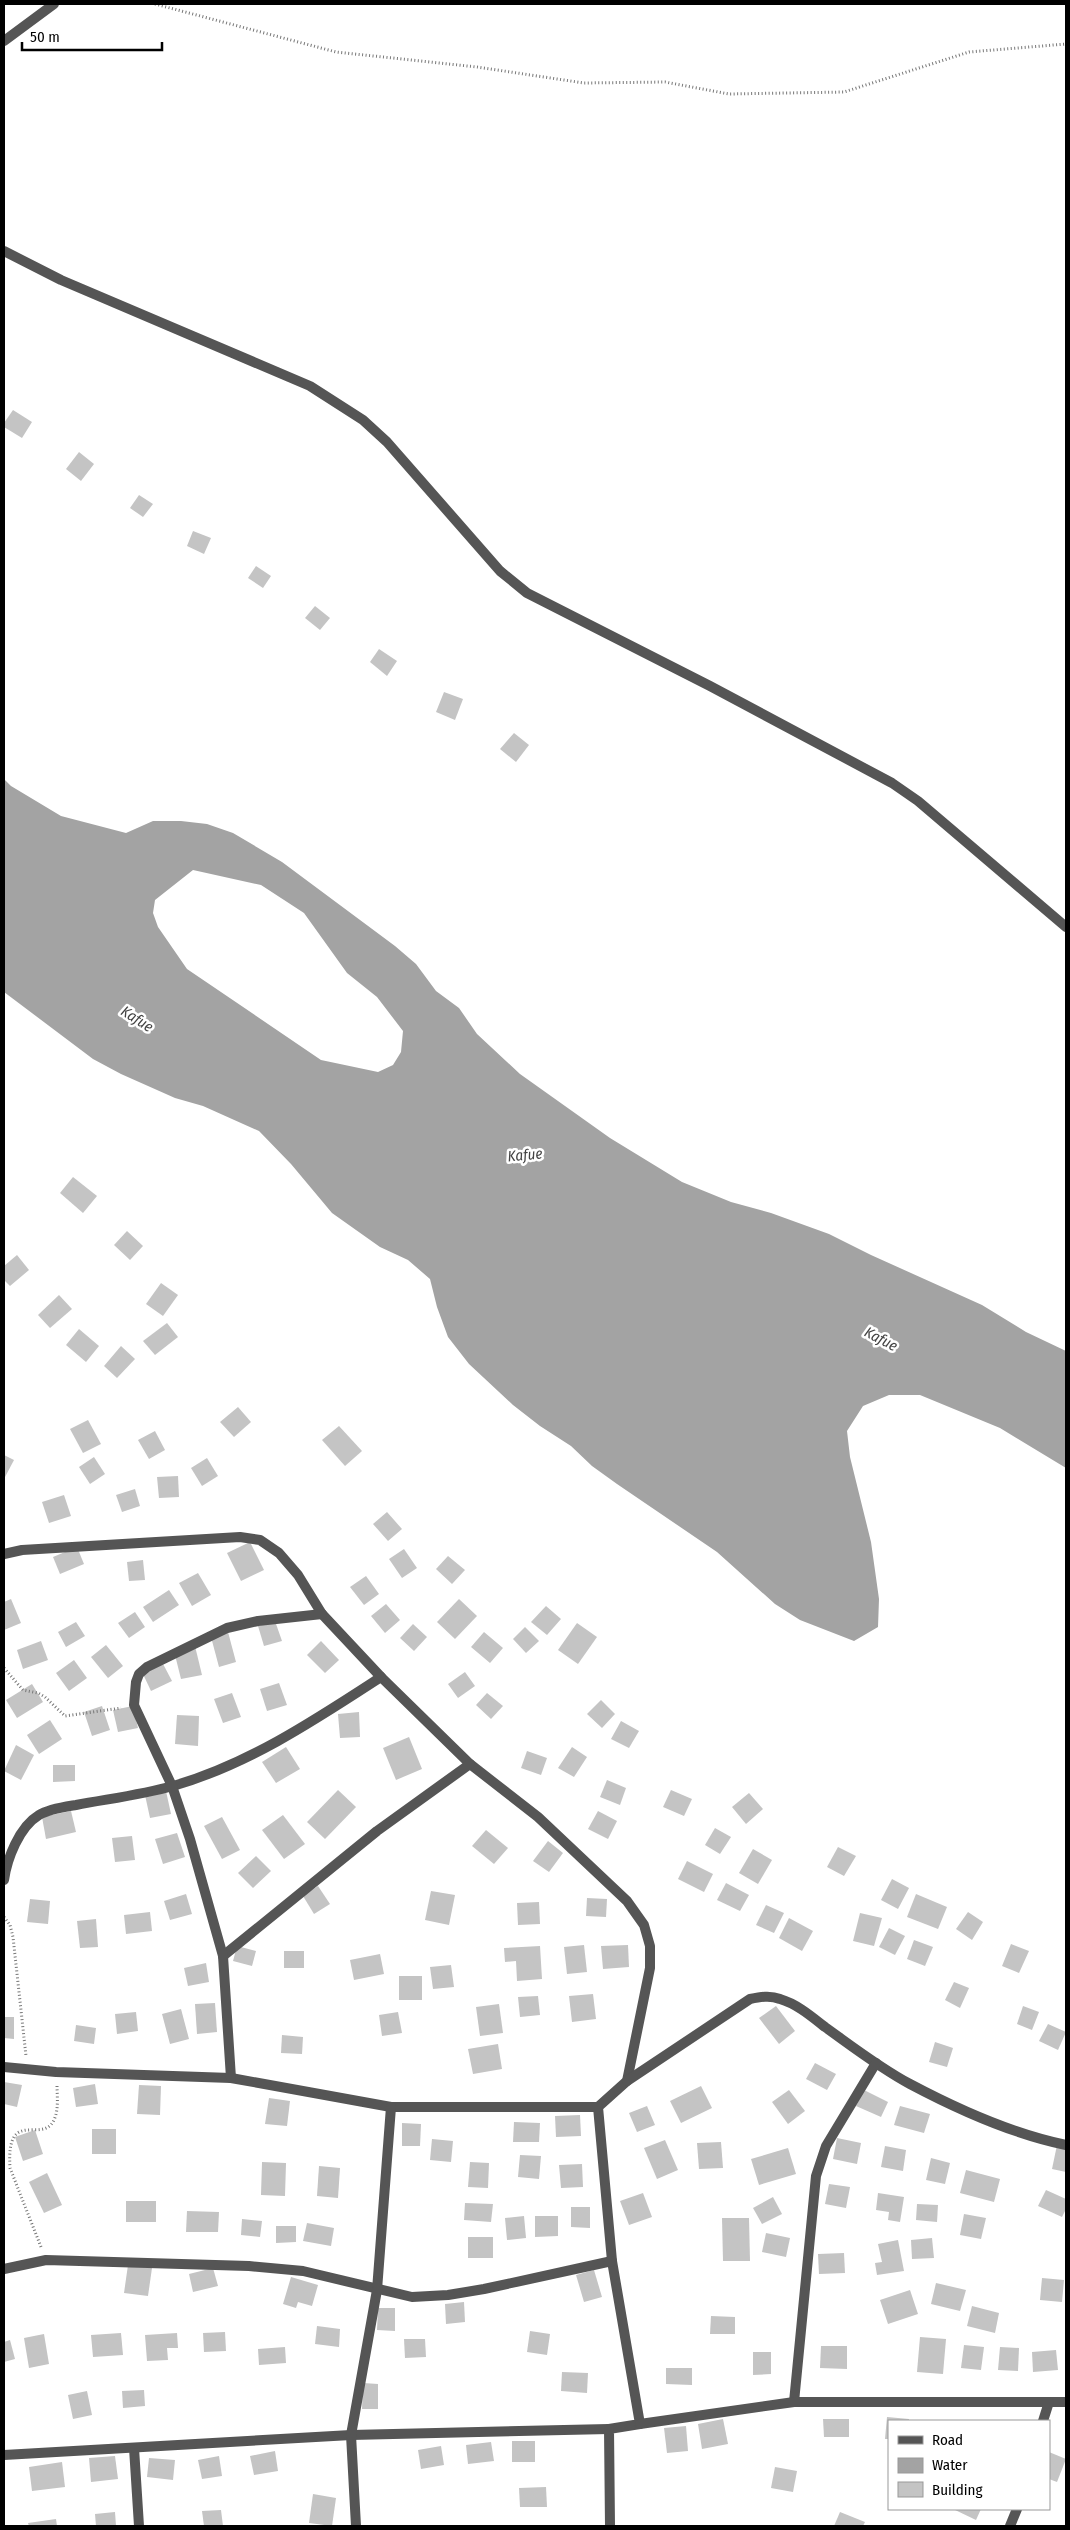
<svg xmlns="http://www.w3.org/2000/svg" width="1070" height="2530" font-family="'Fira Sans Condensed',sans-serif">
  <style>
    .water { fill: #a3a3a3; fill-rule: evenodd }
    .building { fill: #c4c4c4 }
    .lines { fill: none; stroke-linecap: round; stroke-linejoin: round }
    .path { stroke: #777; stroke-width: 3; stroke-dasharray: 1 2.5; stroke-linecap: butt }
    .street { stroke: #555; stroke-width: 10 }
    .labels { text-anchor: middle; stroke-width: 5; stroke-linejoin: round; paint-order: stroke }
    .water-label { font-size: 15px; font-style: italic; fill: #444; stroke: #fff }
  </style>
  <rect width="100%" height="100%" fill="#fff"/>
  <path class="water" d="M4 779 11 786 61 816 126 833 153 821H181L207 824 233 833 282 862 395 946 416 964 436 991 459 1008 477 1034 520 1074 610 1138 682 1182 731 1202 771 1213 829 1234 871 1255 982 1305 1026 1332 1066 1351V1468L1000 1428 920 1395H889L863 1406 847 1431 850 1457 871 1542 879 1599 878 1627 854 1641 800 1620 775 1604 717 1552 617 1484 592 1466 571 1446 540 1426 513 1405 469 1364 448 1337 437 1307 430 1279 408 1260 380 1247 332 1213 291 1164 259 1131 203 1106 175 1098 121 1074 93 1059 4 992ZM193 870 261 885 304 913 347 973 377 997 403 1031 401 1052 393 1065 378 1072 321 1060 187 969 158 927 153 913 155 900Z"/>
  <g class="building">
    <polygon points="13,410 32,422 22,438 4,427 4,423"/>
    <polygon points="79,452 94,464 81,481 66,469"/>
    <polygon points="139,495 153,504 143,517 130,508"/>
    <polygon points="193,531 211,538 204,554 187,546"/>
    <polygon points="256,566 271,576 263,588 248,578"/>
    <polygon points="315,606 330,618 320,630 305,618"/>
    <polygon points="379,649 397,661 387,676 370,662"/>
    <polygon points="444,692 463,699 455,720 436,712"/>
    <polygon points="514,733 529,745 516,762 500,749"/>
    <polygon points="73,1177 97,1196 83,1213 60,1193"/>
    <polygon points="127,1231 143,1246 130,1260 114,1245"/>
    <polygon points="17,1255 29,1270 10,1286 4,1280 4,1266"/>
    <polygon points="161,1283 178,1295 163,1316 146,1304"/>
    <polygon points="59,1295 72,1309 50,1328 38,1315"/>
    <polygon points="167,1323 178,1337 155,1355 143,1341"/>
    <polygon points="79,1329 99,1346 86,1362 66,1345"/>
    <polygon points="121,1346 135,1359 117,1378 104,1366"/>
    <polygon points="238,1407 251,1422 234,1437 220,1422"/>
    <polygon points="88,1420 101,1444 83,1453 70,1429"/>
    <polygon points="339,1426 362,1451 345,1466 322,1440"/>
    <polygon points="155,1431 165,1450 149,1459 138,1440"/>
    <polygon points="4,1455 14,1460 4,1479"/>
    <polygon points="94,1457 105,1474 90,1484 79,1467"/>
    <polygon points="207,1458 218,1476 202,1486 191,1468"/>
    <polygon points="178,1476 179,1497 159,1498 157,1477"/>
    <polygon points="135,1489 140,1506 122,1512 116,1495"/>
    <polygon points="64,1495 71,1516 49,1523 42,1502"/>
    <polygon points="387,1512 402,1529 388,1541 373,1524"/>
    <polygon points="250,1542 264,1570 241,1581 227,1553"/>
    <polygon points="77,1547 84,1564 60,1574 53,1557"/>
    <polygon points="404,1549 417,1568 402,1578 389,1559"/>
    <polygon points="448,1556 465,1570 452,1584 436,1569"/>
    <polygon points="143,1560 145,1580 129,1581 127,1562"/>
    <polygon points="198,1573 211,1595 192,1606 179,1583"/>
    <polygon points="366,1576 379,1594 364,1605 350,1587"/>
    <polygon points="169,1590 179,1605 153,1622 143,1607"/>
    <polygon points="11,1599 21,1623 4,1630 4,1602"/>
    <polygon points="459,1599 477,1616 455,1639 437,1622"/>
    <polygon points="386,1604 400,1620 385,1633 371,1616"/>
    <polygon points="546,1606 561,1619 547,1635 531,1622"/>
    <polygon points="135,1612 145,1627 129,1638 118,1623"/>
    <polygon points="275,1621 282,1641 264,1646 258,1626"/>
    <polygon points="76,1622 85,1636 66,1647 58,1632"/>
    <polygon points="577,1623 597,1637 578,1664 558,1650"/>
    <polygon points="413,1624 427,1637 414,1651 400,1638"/>
    <polygon points="525,1627 539,1641 526,1653 513,1639"/>
    <polygon points="228,1632 236,1662 219,1667 211,1637"/>
    <polygon points="484,1632 503,1648 490,1663 471,1647"/>
    <polygon points="41,1641 48,1660 23,1669 17,1650"/>
    <polygon points="321,1641 339,1660 325,1673 307,1655"/>
    <polygon points="106,1645 123,1666 108,1678 91,1657"/>
    <polygon points="195,1646 202,1675 181,1679 174,1651"/>
    <polygon points="74,1660 87,1678 69,1691 56,1673"/>
    <polygon points="162,1662 172,1681 151,1691 142,1672"/>
    <polygon points="465,1672 475,1686 458,1698 448,1684"/>
    <polygon points="279,1683 287,1705 267,1711 260,1689"/>
    <polygon points="32,1684 43,1702 17,1718 6,1700"/>
    <polygon points="232,1693 241,1717 223,1723 214,1699"/>
    <polygon points="487,1693 503,1706 491,1719 476,1705"/>
    <polygon points="601,1700 615,1714 602,1728 587,1714"/>
    <polygon points="102,1706 110,1730 92,1736 84,1712"/>
    <polygon points="133,1706 138,1728 118,1732 113,1710"/>
    <polygon points="359,1712 360,1737 340,1738 338,1714"/>
    <polygon points="177,1715 199,1716 198,1746 175,1744"/>
    <polygon points="50,1720 62,1739 39,1754 27,1735"/>
    <polygon points="621,1721 639,1731 629,1748 611,1739"/>
    <polygon points="409,1737 422,1769 396,1780 383,1748"/>
    <polygon points="16,1745 34,1755 21,1780 4,1771"/>
    <polygon points="286,1747 300,1769 276,1783 262,1762"/>
    <polygon points="572,1747 587,1757 574,1777 558,1768"/>
    <polygon points="527,1751 547,1758 541,1775 521,1768"/>
    <polygon points="53,1765 75,1765 75,1781 53,1782"/>
    <polygon points="607,1780 626,1788 620,1805 600,1797"/>
    <polygon points="338,1790 356,1807 325,1839 307,1822"/>
    <polygon points="671,1790 692,1799 684,1816 663,1807"/>
    <polygon points="166,1791 171,1814 150,1818 145,1795"/>
    <polygon points="749,1793 763,1809 746,1824 732,1807"/>
    <polygon points="71,1811 76,1832 46,1839 42,1817"/>
    <polygon points="598,1811 617,1821 608,1839 588,1829"/>
    <polygon points="283,1815 305,1844 284,1859 262,1830"/>
    <polygon points="222,1817 240,1850 222,1859 204,1826"/>
    <polygon points="715,1828 731,1837 720,1854 705,1845"/>
    <polygon points="486,1830 508,1848 494,1864 472,1846"/>
    <polygon points="177,1833 185,1857 163,1864 155,1839"/>
    <polygon points="132,1836 135,1860 115,1862 112,1838"/>
    <polygon points="548,1841 563,1853 549,1872 533,1861"/>
    <polygon points="838,1847 856,1856 844,1876 827,1867"/>
    <polygon points="753,1849 772,1860 758,1884 739,1873"/>
    <polygon points="256,1856 271,1871 253,1888 238,1873"/>
    <polygon points="687,1861 713,1874 704,1892 678,1879"/>
    <polygon points="892,1879 909,1888 898,1909 881,1900"/>
    <polygon points="726,1883 749,1895 740,1911 717,1900"/>
    <polygon points="318,1886 330,1904 314,1914 303,1896"/>
    <polygon points="431,1891 455,1895 449,1925 425,1920"/>
    <polygon points="186,1894 192,1914 170,1920 164,1901"/>
    <polygon points="916,1894 947,1907 938,1929 907,1917"/>
    <polygon points="587,1898 607,1899 606,1917 586,1916"/>
    <polygon points="30,1899 50,1901 48,1924 27,1922"/>
    <polygon points="539,1902 540,1924 518,1925 517,1903"/>
    <polygon points="766,1905 784,1913 774,1933 756,1925"/>
    <polygon points="150,1912 152,1931 126,1934 124,1915"/>
    <polygon points="968,1912 983,1922 972,1940 956,1929"/>
    <polygon points="860,1913 882,1918 874,1946 853,1941"/>
    <polygon points="789,1918 813,1931 802,1951 779,1938"/>
    <polygon points="96,1919 98,1947 80,1948 77,1921"/>
    <polygon points="889,1928 905,1936 895,1955 879,1947"/>
    <polygon points="914,1940 933,1947 925,1966 907,1959"/>
    <polygon points="1011,1944 1029,1951 1019,1973 1002,1966"/>
    <polygon points="584,1945 587,1972 567,1974 564,1947"/>
    <polygon points="628,1945 629,1967 603,1969 601,1946"/>
    <polygon points="237,1946 256,1951 252,1966 233,1961"/>
    <polygon points="540,1946 542,1979 517,1981 516,1961 505,1962 504,1948"/>
    <rect x="284" y="1951" width="20" height="17"/>
    <polygon points="380,1954 384,1974 354,1980 350,1960"/>
    <polygon points="206,1963 209,1982 188,1986 184,1968"/>
    <polygon points="451,1965 454,1987 433,1989 430,1967"/>
    <rect x="399" y="1976" width="23" height="24"/>
    <polygon points="954,1982 969,1988 960,2008 945,2000"/>
    <polygon points="593,1994 596,2019 572,2022 569,1996"/>
    <polygon points="538,1996 540,2015 520,2017 518,1997"/>
    <polygon points="215,2003 217,2032 197,2034 195,2004"/>
    <polygon points="499,2004 503,2033 480,2036 476,2007"/>
    <polygon points="776,2006 795,2031 779,2044 759,2018"/>
    <polygon points="1023,2006 1039,2012 1032,2030 1017,2024"/>
    <polygon points="181,2009 189,2039 170,2044 162,2014"/>
    <polygon points="136,2012 138,2031 117,2034 115,2014"/>
    <polygon points="398,2012 402,2033 382,2036 379,2015"/>
    <polygon points="4,2017 14,2017 14,2039 4,2038"/>
    <polygon points="1048,2024 1066,2032 1058,2050 1039,2041"/>
    <polygon points="76,2025 96,2028 94,2044 74,2041"/>
    <polygon points="282,2035 303,2037 302,2054 281,2053"/>
    <polygon points="935,2042 953,2048 947,2067 929,2062"/>
    <polygon points="498,2044 502,2069 473,2074 468,2049"/>
    <polygon points="815,2063 836,2074 827,2090 806,2079"/>
    <polygon points="4,2082 22,2085 17,2107 4,2104"/>
    <polygon points="95,2084 98,2104 76,2107 73,2088"/>
    <polygon points="139,2085 161,2086 160,2115 137,2114"/>
    <polygon points="701,2086 712,2108 681,2123 670,2101"/>
    <polygon points="789,2090 805,2111 788,2124 772,2102"/>
    <polygon points="864,2090 888,2102 881,2117 856,2106"/>
    <polygon points="269,2098 290,2101 287,2126 265,2124"/>
    <polygon points="647,2106 655,2125 637,2132 629,2113"/>
    <polygon points="900,2106 930,2114 924,2133 894,2125"/>
    <polygon points="580,2115 581,2136 556,2137 555,2116"/>
    <polygon points="514,2122 540,2123 539,2142 513,2142"/>
    <polygon points="402,2123 421,2124 420,2146 402,2146"/>
    <rect x="92" y="2129" width="24" height="25"/>
    <polygon points="35,2130 43,2154 23,2161 15,2137"/>
    <polygon points="837,2138 861,2143 857,2164 833,2159"/>
    <polygon points="432,2139 453,2141 451,2162 430,2160"/>
    <polygon points="665,2140 678,2170 657,2179 644,2148"/>
    <polygon points="721,2142 723,2168 699,2169 697,2143"/>
    <polygon points="1057,2145 1066,2147 1066,2172 1052,2169"/>
    <polygon points="885,2146 906,2150 903,2171 881,2167"/>
    <polygon points="788,2148 796,2174 759,2185 751,2159"/>
    <polygon points="520,2155 541,2156 539,2179 518,2177"/>
    <polygon points="931,2158 950,2163 945,2184 926,2180"/>
    <polygon points="262,2162 286,2163 285,2196 261,2195"/>
    <polygon points="470,2162 489,2163 488,2188 468,2187"/>
    <polygon points="582,2164 583,2187 561,2188 559,2165"/>
    <polygon points="319,2166 340,2168 338,2198 317,2196"/>
    <polygon points="966,2170 1000,2179 994,2202 960,2193"/>
    <polygon points="47,2173 62,2205 44,2213 29,2182"/>
    <polygon points="829,2184 850,2187 846,2208 825,2204"/>
    <polygon points="1046,2190 1066,2199 1066,2209 1062,2217 1038,2206"/>
    <polygon points="643,2193 652,2217 629,2225 620,2201"/>
    <polygon points="878,2193 904,2197 900,2222 888,2220 889,2212 876,2210"/>
    <polygon points="773,2197 782,2214 762,2224 753,2208"/>
    <rect x="126" y="2201" width="30" height="21"/>
    <polygon points="465,2203 493,2204 491,2222 464,2220"/>
    <polygon points="917,2204 938,2205 937,2222 916,2220"/>
    <polygon points="571,2207 590,2207 590,2228 571,2227"/>
    <polygon points="187,2211 219,2212 218,2232 186,2232"/>
    <polygon points="964,2214 986,2218 981,2239 960,2235"/>
    <polygon points="524,2216 526,2238 507,2240 505,2218"/>
    <polygon points="535,2216 558,2216 558,2236 535,2237"/>
    <polygon points="722,2218 749,2218 750,2261 723,2261"/>
    <polygon points="242,2219 262,2221 260,2237 241,2235"/>
    <polygon points="307,2223 334,2228 331,2246 303,2241"/>
    <polygon points="276,2226 296,2226 296,2242 276,2243"/>
    <polygon points="766,2233 790,2238 786,2257 762,2252"/>
    <rect x="468" y="2237" width="25" height="21"/>
    <polygon points="932,2238 934,2258 912,2259 911,2240"/>
    <polygon points="898,2240 904,2271 877,2275 875,2263 882,2262 878,2244"/>
    <polygon points="844,2253 845,2273 819,2274 818,2254"/>
    <polygon points="128,2265 152,2268 148,2296 124,2293"/>
    <polygon points="213,2268 218,2286 193,2292 189,2274"/>
    <polygon points="594,2270 602,2297 584,2302 576,2275"/>
    <polygon points="291,2277 318,2285 312,2306 298,2302 296,2308 283,2304"/>
    <polygon points="1042,2278 1064,2280 1062,2302 1040,2300"/>
    <polygon points="936,2283 966,2290 960,2311 931,2304"/>
    <polygon points="910,2290 918,2314 888,2324 880,2300"/>
    <polygon points="464,2302 465,2322 446,2324 445,2304"/>
    <polygon points="972,2306 999,2313 995,2333 967,2326"/>
    <polygon points="378,2308 395,2308 395,2331 377,2330"/>
    <polygon points="711,2316 735,2317 735,2334 710,2334"/>
    <polygon points="317,2326 340,2329 339,2347 315,2344"/>
    <polygon points="530,2331 550,2334 547,2355 527,2352"/>
    <polygon points="225,2332 226,2351 204,2352 203,2333"/>
    <polygon points="121,2333 123,2355 93,2357 91,2335"/>
    <polygon points="177,2333 178,2348 167,2348 168,2360 147,2361 145,2335"/>
    <polygon points="44,2334 49,2364 29,2368 24,2338"/>
    <polygon points="920,2337 946,2339 943,2374 917,2372"/>
    <polygon points="404,2339 425,2339 426,2357 405,2358"/>
    <polygon points="10,2340 15,2359 4,2362 4,2342"/>
    <polygon points="964,2345 984,2347 981,2370 961,2368"/>
    <polygon points="821,2346 847,2346 847,2369 820,2368"/>
    <polygon points="285,2347 286,2363 259,2365 258,2349"/>
    <polygon points="1000,2347 1019,2348 1018,2371 998,2370"/>
    <polygon points="1056,2350 1058,2370 1033,2372 1032,2352"/>
    <polygon points="753,2352 771,2352 771,2374 753,2375"/>
    <polygon points="666,2368 692,2368 692,2385 666,2384"/>
    <polygon points="562,2372 588,2373 587,2393 561,2391"/>
    <polygon points="363,2383 378,2384 378,2409 362,2409"/>
    <polygon points="144,2390 145,2406 123,2408 122,2391"/>
    <polygon points="87,2391 92,2415 73,2419 68,2395"/>
    <polygon points="887,2417 909,2419 909,2421 889,2421 889,2439 885,2439"/>
    <polygon points="723,2419 728,2444 702,2449 698,2424"/>
    <polygon points="823,2419 849,2419 849,2437 824,2437"/>
    <polygon points="686,2426 688,2451 667,2453 664,2428"/>
    <rect x="512" y="2441" width="23" height="21"/>
    <polygon points="491,2442 494,2461 468,2464 466,2445"/>
    <polygon points="441,2446 444,2465 421,2469 418,2450"/>
    <polygon points="275,2451 278,2471 254,2475 250,2456"/>
    <polygon points="1049,2452 1066,2459 1057,2482 1049,2479"/>
    <polygon points="115,2456 118,2479 91,2482 89,2458"/>
    <polygon points="219,2456 222,2476 202,2479 198,2460"/>
    <polygon points="149,2458 175,2460 173,2480 147,2477"/>
    <polygon points="62,2462 65,2487 32,2491 29,2467"/>
    <polygon points="775,2467 797,2471 793,2492 771,2488"/>
    <polygon points="546,2487 547,2507 520,2507 519,2488"/>
    <polygon points="313,2494 336,2498 332,2526 309,2523"/>
    <polygon points="953,2509 981,2509 976,2520"/>
    <polygon points="221,2510 223,2526 204,2526 202,2511"/>
    <polygon points="115,2512 116,2526 96,2526 95,2514"/>
    <polygon points="840,2512 865,2522 863,2526 834,2526"/>
    <polygon points="56,2519 57,2526 29,2526 28,2523"/>
  </g>
  <g class="lines">
    <g class="path">
      <polyline points="155,4 336,52 477,67 584,83 665,82 729,94 844,92 969,52 1066,44"/>
      <polyline points="4,1668 23,1690 38,1693 45,1697 65,1716 121,1708"/>
      <polyline points="4,1917 10,1925 13,1937 26,2056"/>
      <path d="M41 2247 10 2168C6 2106 42 2145 54 2120 59 2109 57 2096 57 2085"/>
    </g>
    <g class="street">
      <polyline points="4,41 54,4"/>
      <polyline points="4,251 61,280 310,386 363,420 387,442 500,571 527,593 710,686 892,783 918,801 1066,927"/>
      <polyline points="4,1554 22,1550 240,1537 260,1540 279,1553 298,1575 322,1614 381,1677 470,1764 538,1817 627,1901 644,1925 650,1946 650,1968 627,2081 598,2107 612,2261 640,2424 609,2429 610,2526"/>
      <path d="M4 1880C7 1859 19 1827 39 1815 49 1809 64 1807 76 1805 107 1799 141 1795 173 1786 249 1764 315 1720 381 1677"/>
      <polyline points="223,1956 377,1831 470,1764"/>
      <polyline points="4,2067 56,2072 231,2078 391,2107 598,2107"/>
      <polyline points="231,2078 223,1956 190,1839 172,1786 134,1705 136,1682 139,1674 147,1667 227,1628 258,1621 322,1614"/>
      <path d="M627 2081 750 1999C760 1997 770 1995 780 1999 797 2004 811 2016 825 2027 853 2047 880 2068 910 2084 959 2110 1012 2134 1066 2145"/>
      <polyline points="4,2269 46,2260 249,2266 303,2271 412,2297 448,2295 484,2289 612,2261"/>
      <polyline points="794,2402 816,2176 826,2146 876,2063"/>
      <polyline points="1043,2421 1049,2402 1066,2402"/>
      <polyline points="640,2424 794,2402 1049,2402"/>
      <polyline points="134,2448 139,2526"/>
      <polyline points="4,2455 351,2435 609,2429"/>
      <polyline points="356,2526 351,2435 377,2290 391,2107"/>
      <polyline points="1010,2526 1017,2509"/>
    </g>
  </g>
  <g class="labels">
    <g class="water-label">
      <text transform="translate(137 1019) rotate(33)" y="5">Kafue</text>
      <text transform="translate(525 1155) rotate(-5)" y="5">Kafue</text>
      <text transform="translate(881 1339) rotate(28)" y="5">Kafue</text>
    </g>
  </g>
  <rect width="1070" height="2530" fill="none" stroke="#000000" stroke-width="10"/>
  <rect x="888" y="2420" width="162" height="90" fill="#ffffff" stroke="#999999"/>
  <rect x="898" y="2436" width="25" height="8" fill="#555555" stroke="#999999"/>
  <text x="932" y="2445" font-size="15" fill="#000000">Road</text>
  <rect x="898" y="2458" width="25" height="15" fill="#a3a3a3" stroke="#999999"/>
  <text x="932" y="2470" font-size="15" fill="#000000">Water</text>
  <rect x="898" y="2482" width="25" height="15" fill="#c4c4c4" stroke="#999999"/>
  <text x="932" y="2495" font-size="15" fill="#000000">Building</text>
  <path d="M22 42v8h140v-8" fill="none" stroke="#000000" stroke-width="2.5"/>
  <text x="30" y="42" font-size="15" fill="#000000" stroke="#ffffff" stroke-width="4" paint-order="stroke">50 m</text>
</svg>
